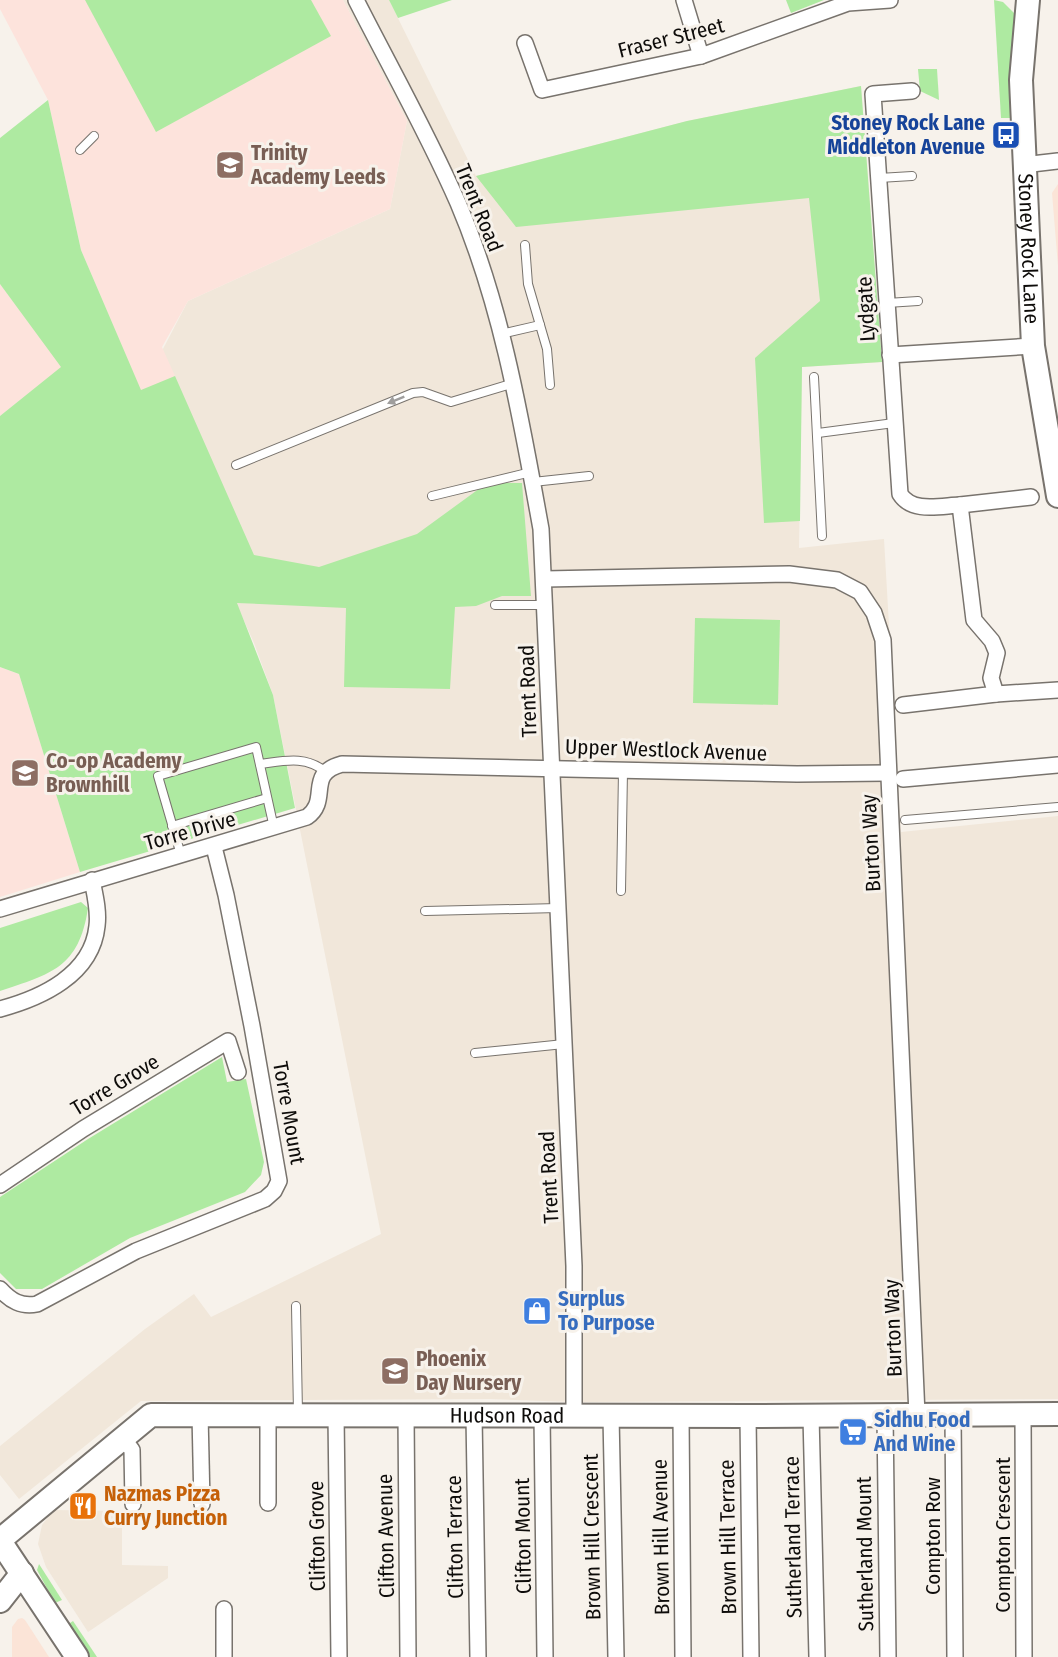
<svg xmlns="http://www.w3.org/2000/svg" width="1058" height="1657" font-family="'Fira Sans Condensed',sans-serif">
  <style>
    .commercial { fill: #fbe4d7 }
    .built { fill: #f1e7da }
    .education { fill: #fde3dc }
    .green { fill: #aeeaa1 }
    .lines { fill: none; stroke-linecap: round; stroke-linejoin: round }
    .lane-casing { stroke: #78736d; stroke-width: 10 }
    .street-casing { stroke: #78736d; stroke-width: 18 }
    .secondary-casing { stroke: #78736d; stroke-width: 26 }
    .lane { stroke: #fff; stroke-width: 8 }
    .street { stroke: #fff; stroke-width: 15 }
    .secondary { stroke: #fff; stroke-width: 22 }
    .oneway { fill: #9f9e9d }
    .labels { text-anchor: middle; stroke-width: 6; stroke-linejoin: round; paint-order: stroke }
    .street-label { font-size: 21px; fill: #0e0c0a; stroke: #f7f2eb }
    .transit-label { font-size: 21px; font-weight: bold; fill: #164399; stroke: #f7f2eb; text-anchor: end }
    .education-label { font-size: 21px; font-weight: bold; fill: #785e54; stroke: #f7f2eb; text-anchor: start }
    .shop-label { font-size: 21px; font-weight: bold; fill: #366cbe; stroke: #f7f2eb; text-anchor: start }
    .food-label { font-size: 21px; font-weight: bold; fill: #c56008; stroke: #f7f2eb; text-anchor: start }
  </style>
  <rect width="100%" height="100%" fill="#f7f2eb"/>
  <g class="commercial">
    <polygon points="1058,184 1058,266 1052,193"/>
    <polygon points="22,1618 25,1620 49,1657 12,1657 12,1627 18,1619"/>
  </g>
  <g class="built">
    <polygon points="343,0 389,0 476,176 687,121 861,86 882,362 802,367 799,548 884,539 901,832 1058,816 1058,1399 574,1402 490,1399 145,1401 141,1401 19,1499 0,1475 0,1446 145,1329 194,1294 211,1317 381,1234 273,695 254,643 141,391 188,301 390,209 407,121"/>
    <polygon points="54,1510 122,1511 122,1565 168,1566 168,1578 88,1632 46,1567 38,1544 42,1525"/>
  </g>
  <g class="education">
    <polygon points="0,0 343,0 407,121 390,209 188,301 162,347 175,376 141,391 81,250 48,100 0,9"/>
    <polygon points="0,284 62,367 0,416"/>
    <polygon points="0,667 19,674 80,872 0,897"/>
  </g>
  <g class="green">
    <polygon points="85,0 311,0 331,36 156,132"/>
    <polygon points="389,0 452,0 398,18"/>
    <polygon points="786,0 824,0 791,13"/>
    <polygon points="994,0 1003,2 1016,15 1011,118 1001,118"/>
    <polygon points="918,69 937,69 939,100 920,91"/>
    <polygon points="861,86 882,362 802,367 800,521 764,523 755,358 820,301 809,198 516,227 476,176 687,121"/>
    <polygon points="48,100 81,250 141,390 175,376 254,555 319,567 417,534 487,483 522,483 531,596 502,596 476,606 455,607 450,689 344,687 346,608 237,603 273,695 295,808 80,872 19,674 0,667 0,416 61,367 0,284 0,138"/>
    <polygon points="695,618 780,620 778,705 693,703"/>
    <path d="M81 902 88 908C79 968 51 974 0 991V928Z"/>
    <polygon points="222,1057 227,1082 246,1079 264,1162 261,1175 245,1192 130,1238 42,1289 16,1289 0,1273 0,1197 88,1139"/>
    <polygon points="39,1564 62,1600 55,1603 37,1570"/>
    <polygon points="73,1621 97,1657 89,1657 67,1625"/>
  </g>
  <g class="lines">
    <g class="lane-casing">
      <g id="lane">
        <polyline points="80,150 94,136"/>
        <polyline points="879,178 912,176"/>
        <polyline points="525,245 528,284 547,349 550,385"/>
        <polyline points="887,303 918,301"/>
        <polyline points="501,334 540,325"/>
        <polyline points="814,377 822,536"/>
        <polyline points="818,433 894,423"/>
        <polyline points="236,465 413,393 423,392 451,402 514,383"/>
        <polyline points="533,482 589,476"/>
        <polyline points="432,496 531,472"/>
        <polyline points="495,605 545,605"/>
        <path d="M260 764C284 761 305 755 326 772"/>
        <polyline points="905,820 1058,807"/>
        <polyline points="172,826 267,798"/>
        <polyline points="181,855 158,776 256,747 274,828"/>
        <polyline points="621,891 623,771"/>
        <polyline points="425,911 558,908"/>
        <polyline points="475,1053 564,1044"/>
        <polyline points="296,1306 298,1413"/>
      </g>
    </g>
    <g class="street-casing">
      <g id="street">
        <path d="M356 0C390 67 428 134 458 203 502 306 521 419 541 529L574 1266V1415"/>
        <polyline points="684,0 701,56"/>
        <polyline points="525,43 542,90 701,56 848,3 890,0"/>
        <polyline points="1023,165 1058,161"/>
        <polyline points="890,355 1033,346"/>
        <polyline points="960,505 1031,497"/>
        <polyline points="545,579 789,574 837,580 860,592 874,613 883,640 917,1415"/>
        <polyline points="996,694 1058,690"/>
        <path d="M903 705 996 694 991 678 997 653 992 641 974 620 960 505C939 506 912 513 900 494L873 94 912 91"/>
        <polyline points="903,779 1058,765"/>
        <path d="M0 909 307 817C331 800 305 774 342 764L797 774 887 773"/>
        <path d="M0 1009C41 998 92 975 97 926 99 911 95 895 92 880"/>
        <polyline points="0,1185 83,1129 228,1041 238,1072"/>
        <path d="M0 1289C11 1301 21 1307 37 1304L136 1251 265 1199 274 1191 279 1181 252 1026 226 895 214 847"/>
        <polyline points="200,1414 202,1504"/>
        <polyline points="1023,1414 1024,1657"/>
        <polyline points="336,1415 339,1657"/>
        <polyline points="406,1415 408,1657"/>
        <polyline points="542,1415 545,1657"/>
        <polyline points="885,1415 888,1657"/>
        <polyline points="953,1415 955,1657"/>
        <polyline points="474,1416 478,1657"/>
        <polyline points="611,1416 616,1657"/>
        <polyline points="681,1416 683,1657"/>
        <polyline points="748,1416 751,1657"/>
        <polyline points="811,1416 817,1657"/>
        <polyline points="123,1438 132,1450 133,1504"/>
        <polyline points="268,1503 268,1415"/>
        <polyline points="224,1609 224,1657"/>
      </g>
    </g>
    <g class="secondary-casing">
      <g id="secondary">
        <path id="s1" d="M1028 0 1021 80 1033 346 1058 496"/>
        <path id="s2" d="M0 1540 151 1415 748 1416 1058 1414"/>
        <polyline points="0,1541 77,1657"/>
        <polyline points="0,1601 22,1573"/>
      </g>
    </g>
    <use href="#lane" class="lane"/>
    <use href="#street" class="street"/>
    <use href="#secondary" class="secondary"/>
  </g>
  <defs><path id="oneway-solid" d="M-6-.8H1V-3.2L6.5 0L1 3.2V.8H-6Z" transform="scale(1.5)"/></defs>
  <use class="oneway" href="#oneway-solid" transform="translate(396 400) rotate(158)"/>
  <defs>
    <g id="bus-square" transform="scale(1.5)"><rect x="-9" y="-9" width="18" height="18" rx="4" fill="#1a4fb4" stroke="#f7f2eb"/><path d="M-5-6H5V4H4V6H2V4H-2V6H-4V4H-5ZM-3.5-4V0h7V-4ZM-3.5 1.2v1.5H-2V1.2ZM2 1.2v1.5H3.5V1.2Z" fill="#fff"/></g>
    <g id="school-square" transform="scale(1.5)"><rect x="-9" y="-9" width="18" height="18" rx="4" fill="#8d6e63" stroke="#f7f2eb"/><path d="M0-5L7-2L0 1L-7-2ZM-4 1L0 2.5L4 1V4Q0 6-4 4Z" fill="#fff"/></g>
    <g id="shop-square" transform="scale(1.5)"><rect x="-9" y="-9" width="18" height="18" rx="4" fill="#3f7fe0" stroke="#f7f2eb"/><path d="M-5-2.5h2.3a2.7 3.5 0 0 1 5.4 0H5L5.5 6h-11ZM-1.5-2.5h3a1.5 2.3 0 0 0-3 0Z" fill="#fff"/></g>
    <g id="supermarket-square" transform="scale(1.5)"><rect x="-9" y="-9" width="18" height="18" rx="4" fill="#3f7fe0" stroke="#f7f2eb"/><path d="M-6-5.5h2.5l.6 2H6L4.5 2H-2.5L-4.4-4H-6ZM-1.5 3.2a1.3 1.3 0 1 0 .1 0ZM3 3.2a1.3 1.3 0 1 0 .1 0Z" fill="#fff"/></g>
    <g id="restaurant-square" transform="scale(1.5)"><rect x="-9" y="-9" width="18" height="18" rx="4" fill="#e8710a" stroke="#f7f2eb"/><path d="M-5-6h1v4h1v-4h1v4h1v-4h1v5L-1.5 .5V6h-2V.5L-5-1ZM5-6V6H3V1.5H1.5Q1.5-4 5-6Z" fill="#fff"/></g>
  </defs>
  <g fill-rule="evenodd">
    <use href="#bus-square" x="1006" y="135"/>
    <use href="#school-square" x="230" y="165"/>
    <use href="#school-square" x="25" y="773"/>
    <use href="#shop-square" x="537" y="1311"/>
    <use href="#school-square" x="395" y="1371"/>
    <use href="#supermarket-square" x="853" y="1432"/>
    <use href="#restaurant-square" x="83" y="1506"/>
  </g>
  <g class="labels">
    <g class="street-label">
      <text transform="translate(671 38) rotate(-14)" y="7">Fraser Street</text>
      <text transform="translate(479 208) rotate(68)" y="7">Trent Road</text>
      <text dy="7" stroke="none"><textPath href="#s1" startOffset="249">Stoney Rock Lane</textPath></text>
      <text transform="translate(866 309) rotate(-93)" y="7">Lydgate</text>
      <text transform="translate(528 691) rotate(-92)" y="7">Trent Road</text>
      <text transform="translate(666 750) rotate(2)" y="7">Upper Westlock Avenue</text>
      <text transform="translate(190 831) rotate(-16)" y="7">Torre Drive</text>
      <text transform="translate(871 843) rotate(-93)" y="7">Burton Way</text>
      <text transform="translate(115 1085) rotate(-31)" y="7">Torre Grove</text>
      <text transform="translate(289 1113) rotate(80)" y="7">Torre Mount</text>
      <text transform="translate(549 1177) rotate(-93)" y="7">Trent Road</text>
      <text transform="translate(893 1328) rotate(-92)" y="7">Burton Way</text>
      <text dy="7" stroke="none"><textPath href="#s2" startOffset="552">Hudson Road</textPath></text>
      <text transform="translate(1003 1535) rotate(-90)" y="7">Compton Crescent</text>
      <text transform="translate(317 1536) rotate(-91)" y="7">Clifton Grove</text>
      <text transform="translate(386 1536) rotate(-91)" y="7">Clifton Avenue</text>
      <text transform="translate(523 1536) rotate(-91)" y="7">Clifton Mount</text>
      <text transform="translate(933 1536) rotate(-90)" y="7">Compton Row</text>
      <text transform="translate(455 1537) rotate(-91)" y="7">Clifton Terrace</text>
      <text transform="translate(592 1537) rotate(-91)" y="7">Brown Hill Crescent</text>
      <text transform="translate(661 1537) rotate(-91)" y="7">Brown Hill Avenue</text>
      <text transform="translate(728 1537) rotate(-91)" y="7">Brown Hill Terrace</text>
      <text transform="translate(793 1537) rotate(-91)" y="7">Sutherland Terrace</text>
      <text transform="translate(865 1554) rotate(-91)" y="7">Sutherland Mount</text>
    </g>
    <g class="transit-label">
      <text x="985" y="130">Stoney Rock Lane<tspan x="985" dy="24">Middleton Avenue</tspan></text>
    </g>
    <g class="education-label">
      <text x="251" y="160">Trinity<tspan x="251" dy="24">Academy Leeds</tspan></text>
      <text x="46" y="768">Co-op Academy<tspan x="46" dy="24">Brownhill</tspan></text>
      <text x="416" y="1366">Phoenix<tspan x="416" dy="24">Day Nursery</tspan></text>
    </g>
    <g class="shop-label">
      <text x="558" y="1306">Surplus<tspan x="558" dy="24">To Purpose</tspan></text>
      <text x="874" y="1427">Sidhu Food<tspan x="874" dy="24">And Wine</tspan></text>
    </g>
    <g class="food-label">
      <text x="104" y="1501">Nazmas Pizza<tspan x="104" dy="24">Curry Junction</tspan></text>
    </g>
  </g>
</svg>
